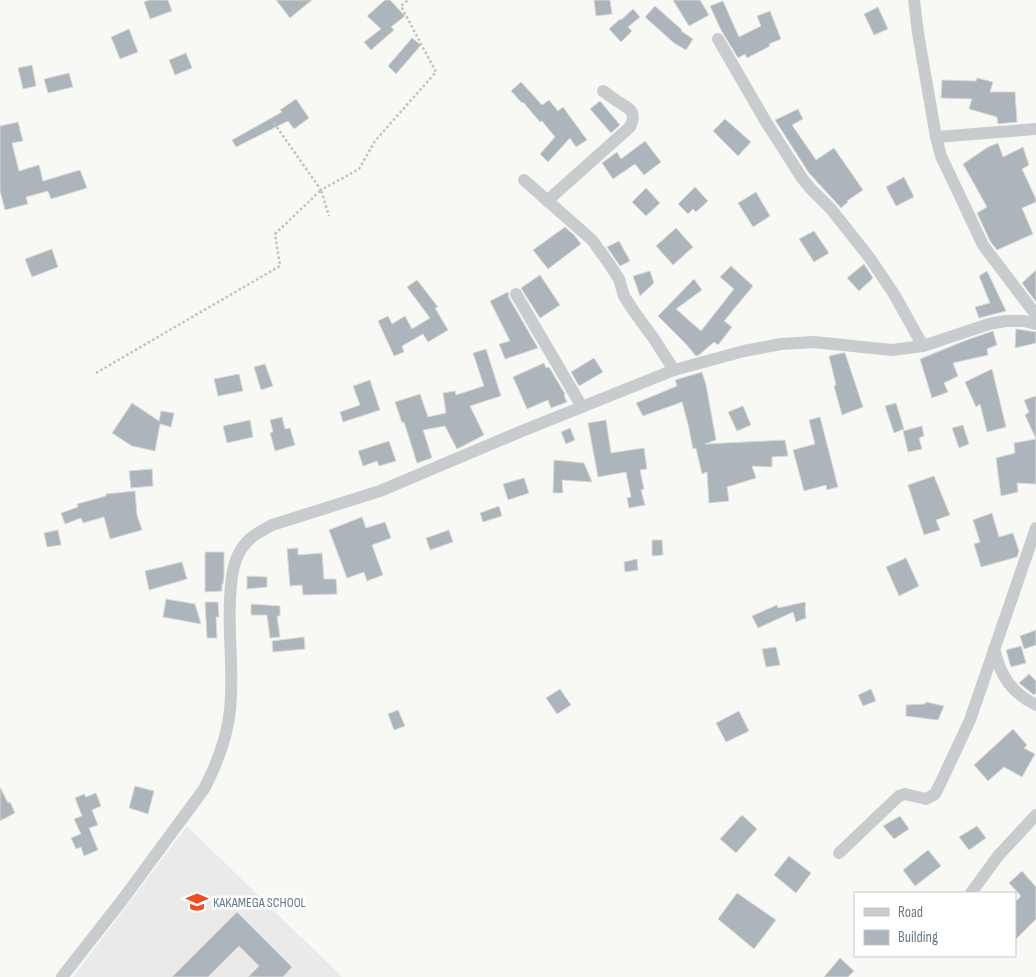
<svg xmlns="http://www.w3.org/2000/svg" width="1036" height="977" font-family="'Sofia Sans Condensed',sans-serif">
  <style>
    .built { fill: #e9eae9 }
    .building { fill: #acb5bb; stroke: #dadad8 }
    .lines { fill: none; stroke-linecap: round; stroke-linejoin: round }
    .path { stroke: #bfc2c4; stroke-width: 2.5; stroke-dasharray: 2.5 2.5; stroke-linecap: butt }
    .minor { stroke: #c8cccf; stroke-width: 12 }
    .labels { text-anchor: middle; stroke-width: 5; stroke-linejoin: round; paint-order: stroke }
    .poi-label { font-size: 14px; fill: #657988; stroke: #fff; text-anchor: start }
  </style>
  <rect width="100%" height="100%" fill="#f8f8f5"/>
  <polygon class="built" points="187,826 342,977 73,977"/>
  <g class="building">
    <polygon points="149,0 168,0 172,11 150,19 144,2"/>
    <polygon points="276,0 312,0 290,18"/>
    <polygon points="385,0 390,0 405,16 391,27 394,30 371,50 364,42 381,29 367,16"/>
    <polygon points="594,0 610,0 612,14 596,16"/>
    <polygon points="673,0 700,0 709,15 689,26"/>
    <polygon points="723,1 739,37 761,26 757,16 770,11 781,39 769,44 770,46 747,58 745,54 738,58 721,30 710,6"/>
    <polygon points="655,6 682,30 681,31 693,39 686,50 674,43 645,17"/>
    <polygon points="878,7 888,29 874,35 864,14"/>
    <polygon points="633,9 640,17 628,27 632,31 621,42 609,29 620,19 621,20"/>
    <polygon points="129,29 138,52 120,59 111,37"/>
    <polygon points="412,38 421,45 396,74 388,66"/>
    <polygon points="186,53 192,68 175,75 169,60"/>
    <polygon points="32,65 36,86 23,89 18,68"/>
    <polygon points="69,73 73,87 48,93 44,79"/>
    <polygon points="977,78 993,82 990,92 1015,92 1017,122 998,124 997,117 969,109 972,99 941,98 942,80 976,81"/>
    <polygon points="521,82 542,105 549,100 558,111 563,107 587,140 576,147 570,138 548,162 540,154 555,137 542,121 540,122 523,102 522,103 511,91"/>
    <polygon points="296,99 309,118 294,129 288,121 236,147 232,140 282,112 280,110"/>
    <polygon points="600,101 620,125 611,133 590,109"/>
    <polygon points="798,109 803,119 792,125 816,160 834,148 863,190 847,201 848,202 841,208 809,173 775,120"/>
    <polygon points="725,119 751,142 738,156 713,131"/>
    <polygon points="18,122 23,141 12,143 19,171 39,165 43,181 80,170 87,188 51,199 48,191 26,197 28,204 5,210 0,191 0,126"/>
    <polygon points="645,141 661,162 644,175 635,164 613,179 602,163 617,152 621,159"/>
    <polygon points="998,143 1003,157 1023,147 1029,165 1022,169 1036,199 1036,202 1022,208 1033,234 997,250 990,241 977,213 987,207 963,164 988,147"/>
    <polygon points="904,177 914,197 896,206 886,187"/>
    <polygon points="695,187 708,201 696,212 693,209 688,214 678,204"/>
    <polygon points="646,188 660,203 646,216 632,202"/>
    <polygon points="756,192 770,216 753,227 738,203"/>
    <polygon points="565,227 574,235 581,244 548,269 533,250"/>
    <polygon points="676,228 693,247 673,265 656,246"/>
    <polygon points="814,231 829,253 814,262 799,239"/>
    <polygon points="619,241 630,261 620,266 607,247"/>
    <polygon points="52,249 58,267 32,277 25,259"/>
    <polygon points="864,264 873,278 859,291 847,278"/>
    <polygon points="731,266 753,286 724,321 732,327 718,345 714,342 699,355 696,356 685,343 658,316 694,279 702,290 676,309 701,331 734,289 720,277"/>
    <polygon points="1036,270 1036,302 1022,283"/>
    <polygon points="650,271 654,283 640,296 633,276"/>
    <polygon points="987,271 1006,311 979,318 975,307 990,303 979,276"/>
    <polygon points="540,275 560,305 540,318 521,288"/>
    <polygon points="417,280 438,307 435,308 448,330 428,342 423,334 402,346 404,352 394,356 378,321 388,316 392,324 405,316 412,329 430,318 407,287"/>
    <polygon points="508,292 509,298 538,348 505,359 499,344 510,341 490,301"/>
    <polygon points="1016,329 1036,332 1036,343 1015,348"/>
    <polygon points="993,331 997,345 987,349 988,355 953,363 958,376 944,383 948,392 932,398 920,359 964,341"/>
    <polygon points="486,349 501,396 470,406 484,435 457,449 445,426 423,430 432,458 417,463 404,422 402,423 395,402 420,394 428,417 446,413 443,393 455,391 456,395 484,386 473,353"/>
    <polygon points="842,353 845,353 863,407 842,415 834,386 836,385 829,356"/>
    <polygon points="594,358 603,372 579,386 571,372"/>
    <polygon points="544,363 546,368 549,367 565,394 564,395 567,402 551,408 548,400 527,409 513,377"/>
    <polygon points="265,364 273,386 261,390 254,367"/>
    <polygon points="992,369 1006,427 987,432 980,404 976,407 965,382"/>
    <polygon points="702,372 706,385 716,440 705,444 785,440 788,456 772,457 772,467 752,466 756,478 727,487 729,501 709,503 707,472 702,474 696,448 693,449 688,424 682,402 643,416 636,403 677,386 675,380"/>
    <polygon points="239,374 243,391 218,396 214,379"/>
    <polygon points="370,380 380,410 343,422 340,412 360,405 353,386"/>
    <polygon points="1036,396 1036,484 1017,483 1018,492 1001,496 996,458 1015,453 1014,443 1036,439 1025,415 1029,412 1024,400"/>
    <polygon points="132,403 159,421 161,411 174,413 171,427 160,424 155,451 132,446 112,433"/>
    <polygon points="896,403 904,429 894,433 885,406"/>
    <polygon points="743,406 751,425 737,431 728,412"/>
    <polygon points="282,417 285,429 290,428 295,445 275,451 270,433 273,432 270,420"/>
    <polygon points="820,417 838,487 827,490 826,485 804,491 793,450 815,444 809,420"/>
    <polygon points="250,420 253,437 227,443 223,426"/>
    <polygon points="606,420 611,453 644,448 647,469 640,470 644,489 641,490 645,505 629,508 627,498 631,497 626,472 598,477 588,423"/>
    <polygon points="963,425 969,444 959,448 952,428"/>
    <polygon points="922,426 924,436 919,438 922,449 908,452 903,431"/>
    <polygon points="570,428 575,440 566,444 561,432"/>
    <polygon points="389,441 396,461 379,466 377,461 363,466 358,451"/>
    <polygon points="554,460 584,463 592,482 562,480 563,493 553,493"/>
    <polygon points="152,469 153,486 131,488 129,471"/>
    <polygon points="934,476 950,515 936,520 940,530 924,535 908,485"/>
    <polygon points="524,478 529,493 508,500 503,484"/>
    <polygon points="135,491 137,515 142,530 110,539 104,517 83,523 81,518 65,524 61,513 78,507 77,504 106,496 106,494"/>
    <polygon points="499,506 502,516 483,522 480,513"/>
    <polygon points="992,513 999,537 1013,533 1019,551 1017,557 981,567 974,544 980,542 973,520"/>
    <polygon points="362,517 366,528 385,522 391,538 372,545 383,575 367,581 364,572 347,578 329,530"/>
    <polygon points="58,530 61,545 47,547 44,533"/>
    <polygon points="449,530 453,542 430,550 426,538"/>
    <polygon points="652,540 662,540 663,555 652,556"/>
    <polygon points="298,548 298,555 322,553 324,579 336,579 337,594 303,595 302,585 290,586 287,549"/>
    <polygon points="205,552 224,552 224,576 223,584 222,584 222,591 205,592"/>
    <polygon points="906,558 919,586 899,596 886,567"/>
    <polygon points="637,559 638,570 625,572 624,562"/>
    <polygon points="182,562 187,579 149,590 145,571"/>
    <polygon points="247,576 267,577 267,587 247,589"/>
    <polygon points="166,599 195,604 201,624 163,617"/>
    <polygon points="205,602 218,602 219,617 216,617 217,638 207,638"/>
    <polygon points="805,602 806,606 805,607 806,618 796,622 793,612 758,628 752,616 777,605 778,608"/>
    <polygon points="251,604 280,606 280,616 277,616 280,637 270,638 267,615 251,615"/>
    <polygon points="1036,630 1036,645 1024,649 1020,636"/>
    <polygon points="304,637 305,649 273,652 272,641"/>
    <polygon points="1021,646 1026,663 1011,667 1006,650"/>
    <polygon points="776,647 780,665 766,667 762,649"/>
    <polygon points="1029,674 1036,681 1036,693 1034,695 1019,683"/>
    <polygon points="560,689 571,705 557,714 546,698"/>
    <polygon points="871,689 876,701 863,706 858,695"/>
    <polygon points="926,702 944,706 938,720 906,716 906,705 925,704"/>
    <polygon points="398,710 405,726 394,730 388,714"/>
    <polygon points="739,711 749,731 726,742 716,723"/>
    <polygon points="1013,729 1027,745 1024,748 1035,754 1022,777 1004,767 988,781 974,765"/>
    <polygon points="135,786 154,791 148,814 129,808"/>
    <polygon points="0,787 8,803 10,802 15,813 0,821"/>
    <polygon points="96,793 101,806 92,810 98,825 89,828 98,850 84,856 81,847 76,849 71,838 81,834 74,819 82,816 75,798 84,794 86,797"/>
    <polygon points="742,815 757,829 736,853 720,839"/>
    <polygon points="900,816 909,829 894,839 883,826"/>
    <polygon points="977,826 986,838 969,850 959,837"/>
    <polygon points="928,850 941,866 915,886 903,870"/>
    <polygon points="789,856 811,873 796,893 774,875"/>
    <polygon points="1022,871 1036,887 1036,919 1015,940 1015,902 1021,896 1009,883"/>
    <polygon points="737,893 776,920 754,949 718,919"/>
    <polygon points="237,912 292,967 283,977 248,977 259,966 239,946 208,977 172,977"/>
    <polygon points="840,958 854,971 848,977 824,977"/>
  </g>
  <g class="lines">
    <g class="path">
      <polyline points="274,123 321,190 359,169 375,141 397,116 436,72 401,6 408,0"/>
      <polyline points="96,373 280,266 275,234 321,190 329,216"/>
    </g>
    <g class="minor">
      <polyline points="914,0 918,33 936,137 941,156 983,245 1036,315"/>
      <polyline points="718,39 766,122 802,178 810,188 831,209 869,257 894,294 923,346"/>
      <polyline points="936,137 1036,129"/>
      <polyline points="524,180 592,240 610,265 619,279 624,296 633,310 654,339 674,370"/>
      <path d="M547 201 630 127C638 111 628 108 617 101 612 98 608 94 603 91"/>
      <polyline points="516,294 582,407"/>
      <path d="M994 649C1001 677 1011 692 1036 705"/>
      <polyline points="839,853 899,796 905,794 926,799 935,794 942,780 970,720 1036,528"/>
      <polyline points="971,893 998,856 1036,815"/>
      <path d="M62 977 123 899 204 789C217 764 227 739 230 710 234 673 228 636 230 599 231 581 232 563 242 548 249 537 261 531 272 525L380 491 522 431 674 370 744 351 781 344 814 342 892 350 923 346 989 324 1006 321H1024L1036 324"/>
    </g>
  </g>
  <defs>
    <g id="school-bare" transform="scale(1.725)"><path d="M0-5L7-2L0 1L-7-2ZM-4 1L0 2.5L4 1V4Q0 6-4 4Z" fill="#ee4e20" stroke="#fff" stroke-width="2.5" paint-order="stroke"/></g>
  </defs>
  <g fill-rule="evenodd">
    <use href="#school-bare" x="197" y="902"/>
  </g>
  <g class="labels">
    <g class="poi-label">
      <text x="213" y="907">KAKAMEGA SCHOOL</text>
    </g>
  </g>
  <rect x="854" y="892" width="162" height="65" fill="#ffffff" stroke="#c1c9cf"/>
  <rect x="864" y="908" width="25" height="8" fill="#c8cccf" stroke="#c1c9cf"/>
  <text x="898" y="917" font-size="15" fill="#657988">Road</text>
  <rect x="864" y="930" width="25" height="15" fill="#acb5bb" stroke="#c1c9cf"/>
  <text x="898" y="942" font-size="15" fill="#657988">Building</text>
</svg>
